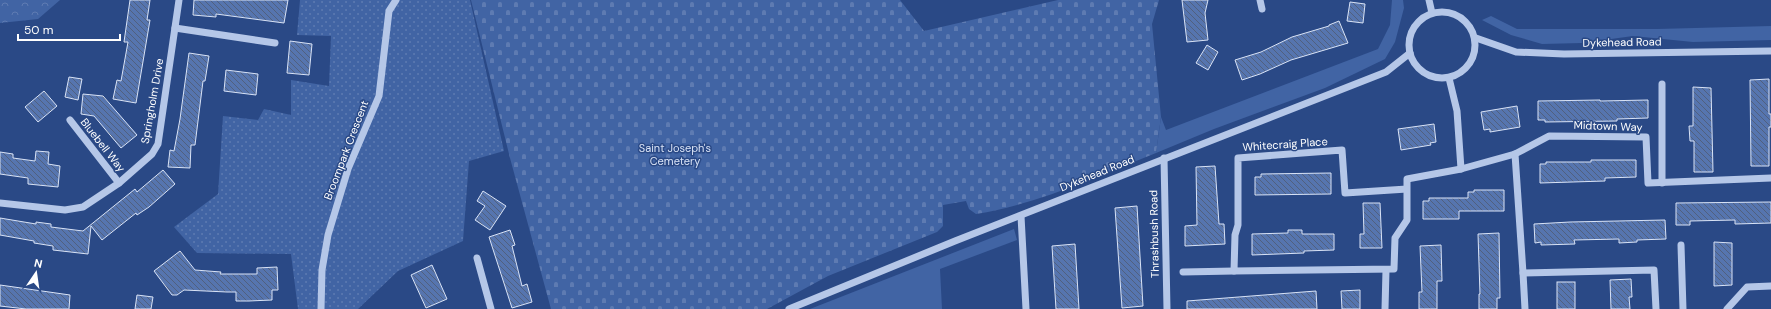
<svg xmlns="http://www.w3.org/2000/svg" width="1771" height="309" font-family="'DM Sans',sans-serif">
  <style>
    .green { fill: #4164a4 }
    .forest { fill: url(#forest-crowns) }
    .cemetery { fill: url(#cemetery-stones) }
    .park { fill: url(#park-dots) }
    .building { fill: url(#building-back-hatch); stroke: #d9e3f6 }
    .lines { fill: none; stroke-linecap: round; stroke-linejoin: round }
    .minor { stroke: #b5c7e8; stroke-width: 7 }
    .labels { text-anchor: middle; stroke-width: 3; stroke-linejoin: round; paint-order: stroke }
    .street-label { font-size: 11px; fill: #fff; stroke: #2a4986 }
    .park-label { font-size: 11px; fill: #d9e3f6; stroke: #2a4986 }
  </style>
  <defs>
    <pattern id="forest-crowns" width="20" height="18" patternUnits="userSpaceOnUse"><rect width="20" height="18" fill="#4164a4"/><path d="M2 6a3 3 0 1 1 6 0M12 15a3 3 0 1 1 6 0" fill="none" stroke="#5e7bb2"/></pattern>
    <pattern id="cemetery-stones" width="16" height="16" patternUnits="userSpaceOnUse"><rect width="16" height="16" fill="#4164a4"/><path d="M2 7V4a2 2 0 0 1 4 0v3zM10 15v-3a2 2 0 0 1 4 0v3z" fill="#5e7bb2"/></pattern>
    <pattern id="park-dots" width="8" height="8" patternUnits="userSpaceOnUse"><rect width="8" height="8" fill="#4164a4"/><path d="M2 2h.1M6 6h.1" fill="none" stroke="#5e7bb2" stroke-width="1.8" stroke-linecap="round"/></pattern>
    <pattern id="building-back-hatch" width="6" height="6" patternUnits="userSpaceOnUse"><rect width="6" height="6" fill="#5675af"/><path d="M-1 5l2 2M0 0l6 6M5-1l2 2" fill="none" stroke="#51607e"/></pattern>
  </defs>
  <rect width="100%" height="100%" fill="#2a4986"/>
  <g class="green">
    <polygon points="1392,0 1403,0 1404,8 1395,42 1385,59 1325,88 1214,129 1156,153 1161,117 1166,130 1378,49 1390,25"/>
    <polygon points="1491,16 1517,29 1657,29 1771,26 1771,40 1693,42 1633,36 1582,43 1542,44 1511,35 1482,20"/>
    <polygon points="1014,229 1017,240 940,269 942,309 810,309"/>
  </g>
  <polygon class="forest" points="0,0 60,0 38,19 0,23"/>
  <path class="cemetery" d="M471 0H900L924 31 1058 0H1159L1152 24 1161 117 1156 153C1097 176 1039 204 976 214L969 209 966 201 943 205V226L937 232 828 276 767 309H551L510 158Z"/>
  <polygon class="park" points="300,0 470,0 504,151 469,161 463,241 398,271 358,309 298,309 291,254 197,253 174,227 218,194 223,116 258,120 264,109 291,115 291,80 329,86 331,36 297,35"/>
  <g class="building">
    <polygon points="130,0 150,0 147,20 150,20 136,103 113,99 117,80 121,81 128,42 124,42"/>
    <polygon points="194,0 288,0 284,23 216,14 216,17 193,15"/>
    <polygon points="1182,0 1208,0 1205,13 1208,40 1187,42"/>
    <polygon points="1350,2 1365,4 1363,23 1347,21"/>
    <polygon points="1339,21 1348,43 1291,60 1260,74 1242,80 1235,60 1261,52 1292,37 1329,26 1329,25"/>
    <polygon points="290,41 312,44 309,75 287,73"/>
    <polygon points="1207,45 1218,52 1208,70 1196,63"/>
    <polygon points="189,53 209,56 205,81 203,81 195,145 191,145 190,168 168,167 170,150 174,151 180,119"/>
    <polygon points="226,70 258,74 256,95 224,91"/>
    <polygon points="69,77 82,79 78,100 65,97"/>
    <polygon points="1769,79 1769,114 1771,114 1771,127 1769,127 1769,166 1751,166 1750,80"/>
    <polygon points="1693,87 1711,88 1713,172 1694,172 1694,141 1690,141 1689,126 1693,126"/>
    <polygon points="44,91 57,106 38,122 25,107"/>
    <polygon points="83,94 103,96 137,135 121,148 94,116 81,114"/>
    <polygon points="1600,100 1600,101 1648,100 1648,118 1617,119 1617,121 1545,122 1545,120 1538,120 1538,101"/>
    <polygon points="1517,106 1520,127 1490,132 1490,129 1484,130 1481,112"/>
    <polygon points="1434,124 1436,142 1430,143 1431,145 1401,150 1398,129"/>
    <polygon points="36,151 49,152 48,164 60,166 58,187 28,184 28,178 0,174 0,152 13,154 13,158 35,161"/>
    <polygon points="1591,160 1636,160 1636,177 1605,178 1605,181 1540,183 1540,164 1546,164 1546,162 1591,162"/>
    <polygon points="1215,166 1219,224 1224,224 1225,244 1185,246 1185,226 1197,225 1196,167"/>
    <polygon points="163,170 175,184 149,207 137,215 136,213 102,240 91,226 88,254 53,250 53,246 34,243 34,241 0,235 0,218 36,224 36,222 51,224 51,227 83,231 135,189 137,192"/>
    <polygon points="1331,173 1331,194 1255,195 1255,177 1261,177 1261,174"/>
    <polygon points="1474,190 1504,190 1504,211 1459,211 1459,219 1423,219 1423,201 1429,201 1429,198 1468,198 1468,192 1474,192"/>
    <polygon points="483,191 506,206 490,230 475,220 485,206 477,201"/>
    <polygon points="1771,202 1771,223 1735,224 1735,220 1690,221 1690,225 1676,225 1676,203"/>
    <polygon points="1363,203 1380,203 1382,248 1360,248 1360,234 1364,234"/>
    <polygon points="1137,206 1143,306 1122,308 1115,208"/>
    <polygon points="1665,220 1666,239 1637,240 1637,242 1619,243 1619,239 1574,240 1575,244 1541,245 1541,242 1535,243 1534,224 1570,222"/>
    <polygon points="510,230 515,245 512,246 522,286 527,284 532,302 512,308 489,237"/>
    <polygon points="1288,230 1302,230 1302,234 1334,234 1334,250 1304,251 1304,253 1252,255 1252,234 1288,233"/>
    <polygon points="1499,233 1500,298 1497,298 1497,309 1479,309 1479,294 1480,294 1478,234"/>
    <polygon points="1714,242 1732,243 1732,285 1714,286"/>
    <polygon points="1075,244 1079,309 1056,309 1052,246"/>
    <polygon points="1441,245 1442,281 1437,281 1437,309 1419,309 1419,292 1422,292 1420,246"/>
    <polygon points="180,251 195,270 221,272 220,274 257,274 257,268 277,267 278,290 272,290 272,300 249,301 236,301 236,292 227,292 184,290 177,295 172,295 154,271"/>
    <polygon points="432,265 447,299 426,308 411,275"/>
    <polygon points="1631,279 1632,297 1629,297 1630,309 1611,309 1610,280"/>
    <rect x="1557" y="282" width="18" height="27"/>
    <polygon points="0,285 70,295 69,309 26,309 0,306"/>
    <polygon points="1360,290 1360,309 1342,309 1341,291"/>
    <polygon points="1316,291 1317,309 1187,309 1187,301"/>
    <polygon points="137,295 153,297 151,309 135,309"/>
  </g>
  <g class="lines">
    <g class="minor">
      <polyline points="1260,0 1262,9"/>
      <polyline points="1429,0 1432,13"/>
      <circle cx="1442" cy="45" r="33"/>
      <polyline points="175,28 275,43"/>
      <polyline points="1476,38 1516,52 1564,54 1771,51"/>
      <polyline points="1449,78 1457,111 1461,169"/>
      <polyline points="1662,84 1662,183"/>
      <polyline points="70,120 119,183"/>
      <polyline points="1515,154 1523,273 1654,270 1656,309"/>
      <polyline points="1164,158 1167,309"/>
      <polyline points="1407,189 1345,193 1342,150 1238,158 1238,225 1235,235 1234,271 1394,269 1395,238 1407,220 1407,179 1461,169 1515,154 1549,136 1646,137 1648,183 1771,178"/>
      <polyline points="0,203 65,210 83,207 119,183 152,154 158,144 179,0"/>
      <polyline points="1021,216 1026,309"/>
      <polyline points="1681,245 1683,309"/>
      <polyline points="477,258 491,309"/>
      <polyline points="1183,272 1234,271"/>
      <polyline points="1523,273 1525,309"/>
      <polyline points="321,309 322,270 328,235 348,169 379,96 389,11 396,0"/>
      <polyline points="789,309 955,241 1386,72 1410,53"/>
      <polyline points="1385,309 1386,270"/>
      <polyline points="1727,309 1747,287 1771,286"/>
    </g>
  </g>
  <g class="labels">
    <g class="street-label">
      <text transform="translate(1622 42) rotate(-1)" y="4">Dykehead Road</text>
      <text transform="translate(152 101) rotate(-80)" y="4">Springholm Drive</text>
      <text transform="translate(1608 126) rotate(2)" y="4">Midtown Way</text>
      <text transform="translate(1285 144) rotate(-4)" y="4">Whitecraig Place</text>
      <text transform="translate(103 145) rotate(52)" y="4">Bluebell Way</text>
      <text transform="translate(346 150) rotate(-69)" y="4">Broompark Crescent</text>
      <text transform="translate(1097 173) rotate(-22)" y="4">Dykehead Road</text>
      <text transform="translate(1154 234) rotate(-91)" y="4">Thrashbush Road</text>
    </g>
    <g class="park-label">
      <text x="675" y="152">Saint Joseph's<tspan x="675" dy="13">Cemetery</tspan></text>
    </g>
  </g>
  <g transform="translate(36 273) rotate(13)" stroke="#2a4986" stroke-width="3" paint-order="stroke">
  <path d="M0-3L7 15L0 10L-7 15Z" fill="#ffffff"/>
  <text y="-6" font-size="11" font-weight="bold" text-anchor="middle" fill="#ffffff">N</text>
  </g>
  <path d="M18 34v6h102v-6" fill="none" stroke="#ffffff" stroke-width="2"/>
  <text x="24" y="34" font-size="12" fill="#ffffff" stroke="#2a4986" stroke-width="3" paint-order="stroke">50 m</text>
</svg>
